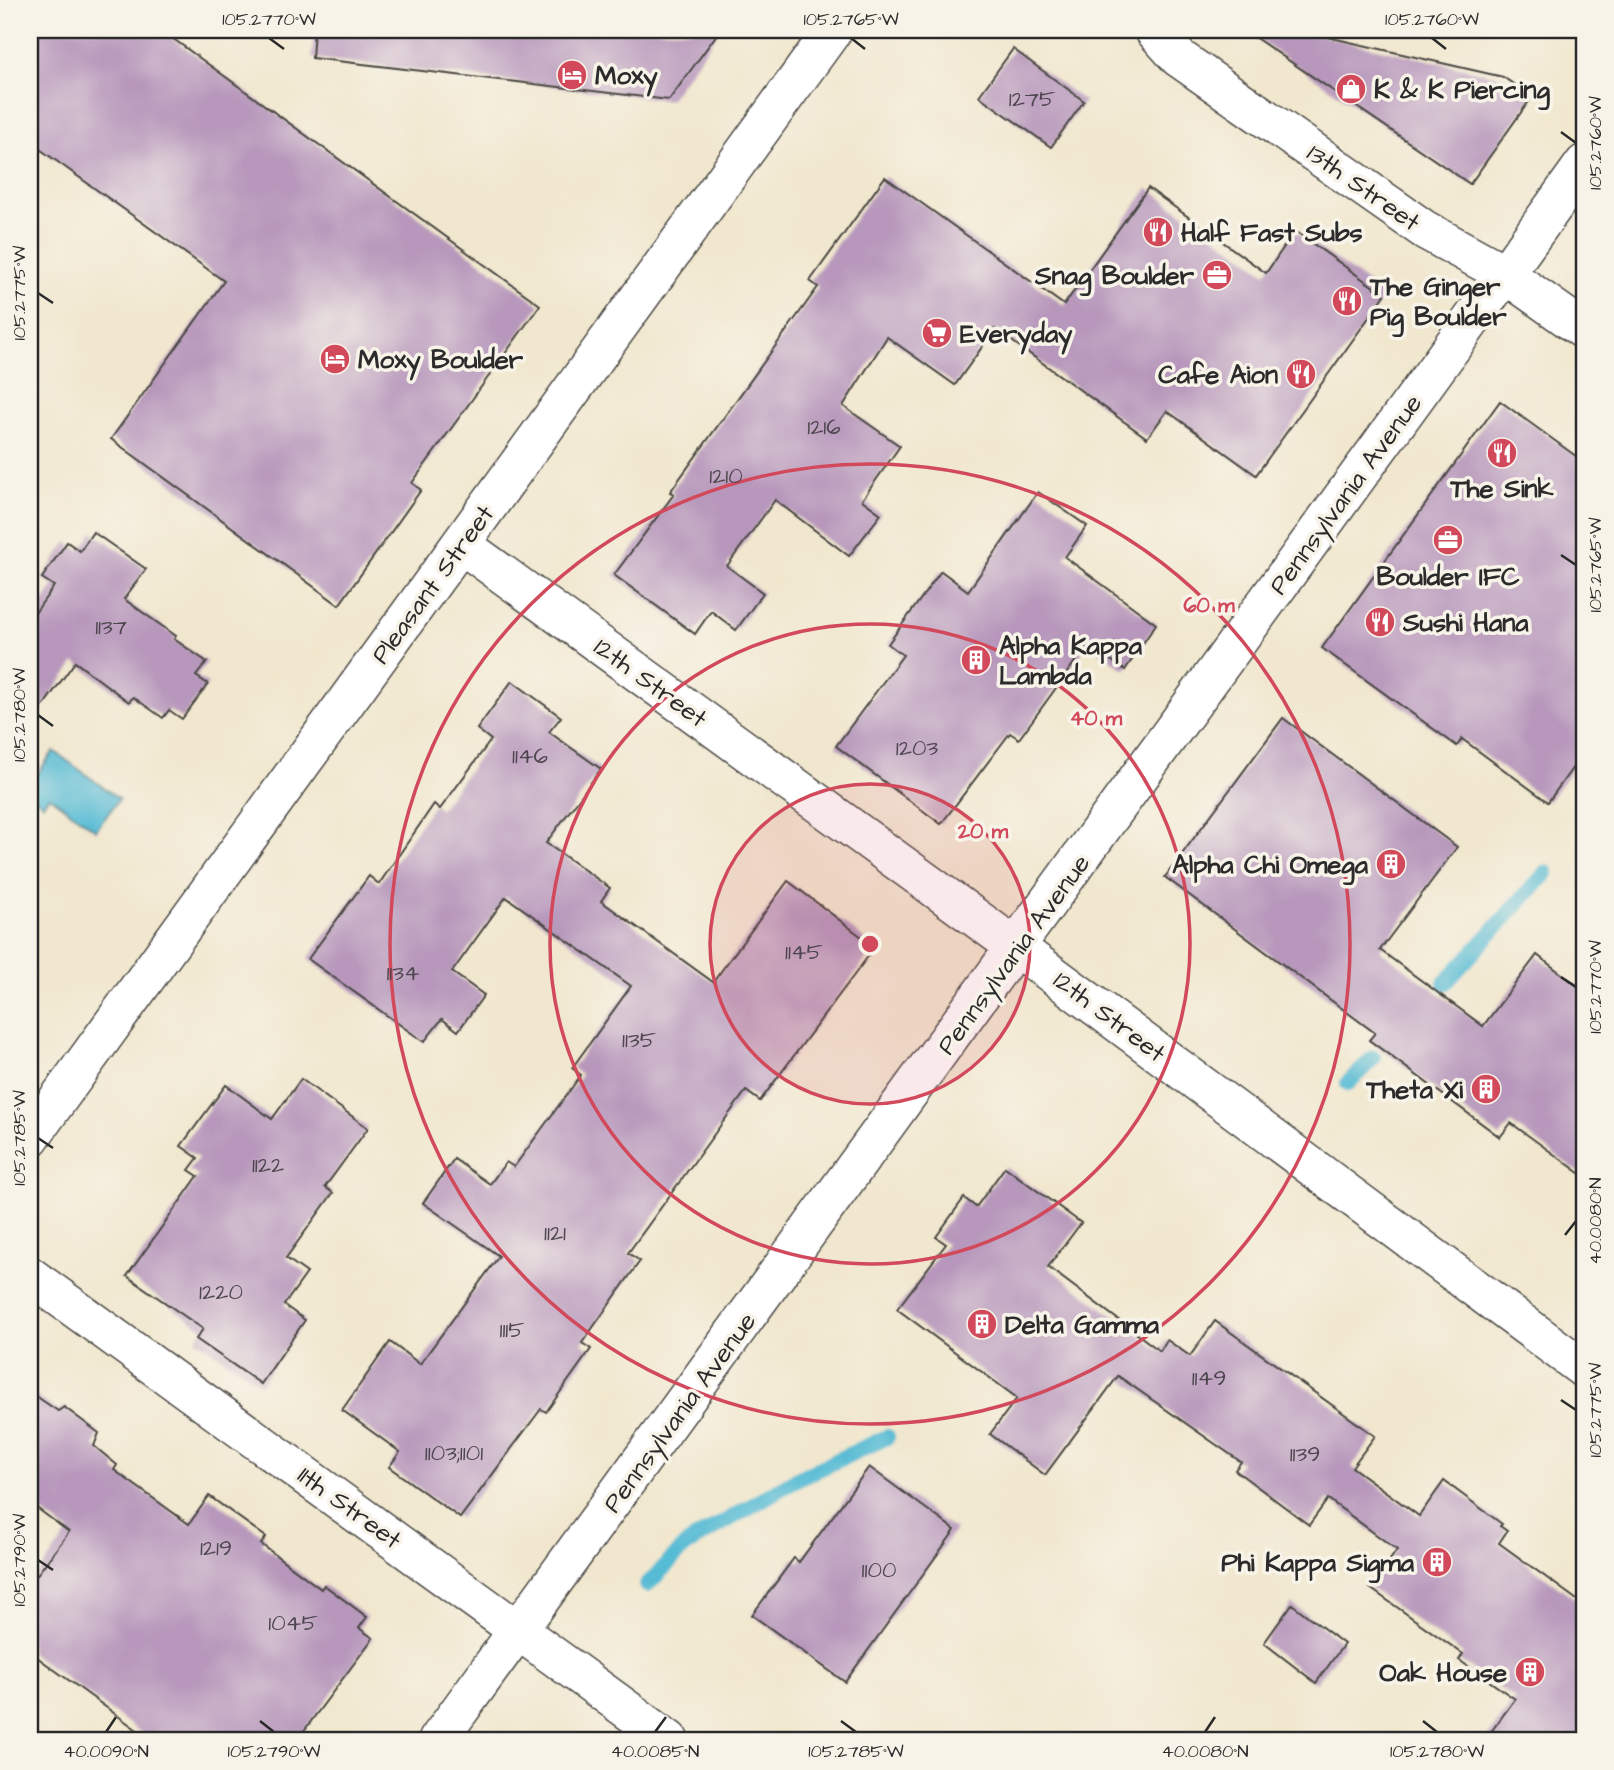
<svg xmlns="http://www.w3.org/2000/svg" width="1614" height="1770" font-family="'Architects Daughter',sans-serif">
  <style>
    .water { fill: #56bbd4; stroke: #407380; stroke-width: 2 }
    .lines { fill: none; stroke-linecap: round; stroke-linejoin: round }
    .stream { stroke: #56bbd4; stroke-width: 16 }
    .building { fill: #b798bc }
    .street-casing { stroke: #494743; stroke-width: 41 }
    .secondary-casing { stroke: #494743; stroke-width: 41 }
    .street { stroke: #fff; stroke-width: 38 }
    .secondary { stroke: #fff; stroke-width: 38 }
    .ticks { fill: none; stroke: #2b2b2b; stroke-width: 2.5 }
    .ring { fill: none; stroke: #d1495b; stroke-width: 3.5 }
    .labels { text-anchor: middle; stroke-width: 7; stroke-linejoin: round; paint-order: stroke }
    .number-label { font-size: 23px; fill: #4e464f }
    .poi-label { font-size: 26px; font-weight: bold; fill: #2b2b2b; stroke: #f7f3e8; text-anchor: start }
    .street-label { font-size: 26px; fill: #2b2b2b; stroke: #f7f3e8 }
    .centre { fill: #d1495b; stroke: #f7f3e8; stroke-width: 3.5 }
    .ring-label { font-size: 21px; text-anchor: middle; font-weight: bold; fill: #d1495b; stroke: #f7f3e8; stroke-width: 7; stroke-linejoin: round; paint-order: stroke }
    .neatline { fill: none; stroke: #2b2b2b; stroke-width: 2.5 }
    .ticks-label { font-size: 18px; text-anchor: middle; fill: #2b2b2b }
  </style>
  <rect width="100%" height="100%" fill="#f7f3e8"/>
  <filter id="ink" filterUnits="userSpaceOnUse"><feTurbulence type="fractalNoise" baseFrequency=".0143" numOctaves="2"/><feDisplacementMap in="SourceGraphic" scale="14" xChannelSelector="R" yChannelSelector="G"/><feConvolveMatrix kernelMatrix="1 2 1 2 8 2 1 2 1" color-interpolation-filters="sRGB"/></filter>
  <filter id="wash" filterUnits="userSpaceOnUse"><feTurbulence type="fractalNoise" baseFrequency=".00686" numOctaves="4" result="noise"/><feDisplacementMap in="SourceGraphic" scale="28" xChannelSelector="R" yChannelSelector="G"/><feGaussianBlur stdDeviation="1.57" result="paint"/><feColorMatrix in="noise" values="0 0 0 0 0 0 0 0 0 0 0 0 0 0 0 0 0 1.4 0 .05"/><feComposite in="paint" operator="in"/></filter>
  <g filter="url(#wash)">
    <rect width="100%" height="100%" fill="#f1e7ce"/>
    <polygon class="water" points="54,751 119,799 96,830 49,796 43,804 30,794 30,784"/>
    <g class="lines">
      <g class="stream">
        <polyline points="1445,983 1546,873"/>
        <polyline points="1348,1083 1373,1058"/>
        <polyline points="647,1585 686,1545 793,1481 887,1437"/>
      </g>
    </g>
    <g id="blocks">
      <g class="building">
        <polygon points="30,30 161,30 540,305 412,483 421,490 339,605 111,439 224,281 30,142"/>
        <polygon points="314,30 720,30 669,100 312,58"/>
        <polygon points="1244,30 1297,30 1503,77 1532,97 1470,184"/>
        <polygon points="1013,49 1084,101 1051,147 979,96"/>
        <polygon points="885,177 1064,305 1148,188 1266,273 1295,231 1385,295 1256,475 1167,411 1147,438 995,329 955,385 887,337 843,406 900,446 862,500 881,514 849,556 775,500 727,566 763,593 736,630 711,611 695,634 614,575 674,494 670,492 818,287 810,281"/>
        <polygon points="1500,401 1584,462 1584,752 1548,802 1462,739 1457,746 1322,648"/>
        <polygon points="1038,492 1087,526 1065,557 1156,624 1125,670 1088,644 1019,739 1010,733 941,824 836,746 903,655 888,644 941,571 968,591"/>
        <polygon points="93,532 146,569 124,599 176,636 174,639 207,662 196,676 208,684 182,719 169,710 163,718 133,697 129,702 75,662 30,724 30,620 54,586 42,578 67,542 80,551"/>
        <polygon points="512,681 561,717 549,732 601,769 546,843 610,888 601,901 713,982 788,881 875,947 760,1101 746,1091 723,1122 628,1253 640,1261 582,1343 591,1349 546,1412 541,1409 460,1518 389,1467 400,1452 342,1410 390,1342 420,1364 499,1256 423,1203 454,1159 490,1184 506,1162 514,1167 581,1075 572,1068 631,986 506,897 452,972 484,995 458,1031 442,1019 424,1042 308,959 369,876 379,884 434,804 440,809 491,740 477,729"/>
        <polygon points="1283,718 1457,847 1380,950 1483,1026 1537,955 1584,991 1584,1176 1511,1123 1500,1137 1369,1040 1375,1033 1165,877"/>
        <polygon points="301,1079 368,1128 325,1187 333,1193 286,1258 307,1273 284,1305 305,1320 261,1384 196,1339 203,1329 127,1276 198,1176 189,1170 198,1158 181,1146 226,1085 272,1119"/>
        <polygon points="1005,1167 1081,1223 1048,1267 1160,1351 1167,1340 1190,1356 1215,1321 1375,1436 1352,1467 1419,1516 1444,1481 1502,1524 1500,1526 1507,1531 1499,1543 1584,1605 1584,1740 1485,1740 1515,1699 1459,1660 1463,1654 1370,1588 1397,1550 1328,1499 1309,1525 1235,1470 1241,1462 1118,1376 1045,1475 990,1434 1017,1398 897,1309 946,1244 936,1237 964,1198 976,1207"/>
        <polygon points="30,1392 58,1411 64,1407 99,1433 94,1446 117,1465 114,1470 189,1524 209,1496 266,1537 261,1544 321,1589 324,1585 367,1617 359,1628 373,1638 297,1740 151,1740 30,1652 30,1584 69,1532 30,1503"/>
        <polygon points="869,1467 955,1530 845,1682 752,1615 794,1558 799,1562"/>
        <polygon points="1292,1604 1344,1644 1316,1683 1264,1643"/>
      </g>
    </g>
  </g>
  <g filter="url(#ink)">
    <use href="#blocks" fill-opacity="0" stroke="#494743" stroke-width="2"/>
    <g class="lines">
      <g class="street-casing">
        <g id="street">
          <polyline points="461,544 1017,948 1584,1369"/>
          <polyline points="30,1138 833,30"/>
          <polyline points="30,1276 669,1740"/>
          <polyline points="438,1740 1505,274"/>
        </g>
      </g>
      <g class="secondary-casing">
        <g id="secondary">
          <polyline points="1154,30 1179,58 1425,230 1505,274 1584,330"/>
          <polyline points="1505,274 1584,164"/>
        </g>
      </g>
      <use href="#street" class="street"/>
      <use href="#secondary" class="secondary"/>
    </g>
  </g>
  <path class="ticks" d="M269 38 284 49M851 38 865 49M1432 38 1446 49M1561 132 1576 143M38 293 53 303M1561 555 1576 565M38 715 53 726M1561 977 1576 987M38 1138 53 1148M1565 1235 1576 1221M1561 1400 1576 1410M38 1560 53 1570M260 1721 274 1732M841 1721 856 1732M1423 1721 1437 1732M106 1732 116 1717M655 1732 666 1717M1205 1732 1215 1717"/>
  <circle cx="870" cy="944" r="160" fill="#d1495b" fill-opacity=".12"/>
  <g class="ring">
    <circle cx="870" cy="944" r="160"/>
    <circle cx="870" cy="944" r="320"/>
    <circle cx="870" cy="944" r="480"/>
  </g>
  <defs>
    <g id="hotel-disc" transform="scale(1.575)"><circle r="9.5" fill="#d1495b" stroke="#f7f3e8"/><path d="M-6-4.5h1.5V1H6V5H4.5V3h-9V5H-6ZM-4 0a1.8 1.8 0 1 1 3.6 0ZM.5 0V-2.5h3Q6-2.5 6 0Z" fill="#fff"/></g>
    <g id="shop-disc" transform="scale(1.575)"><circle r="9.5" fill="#d1495b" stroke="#f7f3e8"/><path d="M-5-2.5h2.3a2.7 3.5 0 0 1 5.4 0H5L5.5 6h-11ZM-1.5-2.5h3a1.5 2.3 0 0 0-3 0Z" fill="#fff"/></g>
    <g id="restaurant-disc" transform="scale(1.575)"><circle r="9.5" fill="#d1495b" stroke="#f7f3e8"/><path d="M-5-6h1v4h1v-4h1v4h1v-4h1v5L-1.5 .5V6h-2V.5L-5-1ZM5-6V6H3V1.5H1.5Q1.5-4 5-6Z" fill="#fff"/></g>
    <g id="office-disc" transform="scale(1.575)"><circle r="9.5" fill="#d1495b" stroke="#f7f3e8"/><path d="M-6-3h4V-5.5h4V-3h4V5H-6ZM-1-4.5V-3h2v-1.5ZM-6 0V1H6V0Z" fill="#fff"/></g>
    <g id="supermarket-disc" transform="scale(1.575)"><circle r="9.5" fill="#d1495b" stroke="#f7f3e8"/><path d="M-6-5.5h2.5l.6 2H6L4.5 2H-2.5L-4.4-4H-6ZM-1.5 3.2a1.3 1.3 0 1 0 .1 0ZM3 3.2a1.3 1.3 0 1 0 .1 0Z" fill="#fff"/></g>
    <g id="building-disc" transform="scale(1.575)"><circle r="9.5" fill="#d1495b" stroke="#f7f3e8"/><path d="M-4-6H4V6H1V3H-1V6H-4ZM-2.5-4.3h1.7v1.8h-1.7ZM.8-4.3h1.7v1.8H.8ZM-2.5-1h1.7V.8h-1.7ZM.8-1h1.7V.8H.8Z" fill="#fff"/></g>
  </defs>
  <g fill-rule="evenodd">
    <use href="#hotel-disc" x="572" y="75"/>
    <use href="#shop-disc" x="1351" y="89"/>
    <use href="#restaurant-disc" x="1158" y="232"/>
    <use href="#office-disc" x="1217" y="275"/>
    <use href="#restaurant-disc" x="1347" y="301"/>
    <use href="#supermarket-disc" x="937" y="333"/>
    <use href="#hotel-disc" x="335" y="359"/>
    <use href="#restaurant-disc" x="1301" y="374"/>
    <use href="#restaurant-disc" x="1502" y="453"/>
    <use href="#office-disc" x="1448" y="540"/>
    <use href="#restaurant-disc" x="1380" y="622"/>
    <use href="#building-disc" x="976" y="660"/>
    <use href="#building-disc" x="1391" y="864"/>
    <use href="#building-disc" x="1486" y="1089"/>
    <use href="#building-disc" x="982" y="1324"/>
    <use href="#building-disc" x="1437" y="1562"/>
    <use href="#building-disc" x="1530" y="1672"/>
  </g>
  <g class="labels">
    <g class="number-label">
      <text x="1032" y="106">1275</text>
      <text x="824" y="434">1216</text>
      <text x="726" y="483">1210</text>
      <text x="111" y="634">1137</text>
      <text x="917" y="755">1203</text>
      <text x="530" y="763">1146</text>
      <text x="804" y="959">1145</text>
      <text x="403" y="980">1134</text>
      <text x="639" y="1047">1135</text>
      <text x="268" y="1172">1122</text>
      <text x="555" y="1240">1121</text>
      <text x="221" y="1299">1220</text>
      <text x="512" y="1337">1115</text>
      <text x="1209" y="1385">1149</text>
      <text x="454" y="1460">1103;1101</text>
      <text x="1305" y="1461">1139</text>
      <text x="216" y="1555">1219</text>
      <text x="879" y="1577">1100</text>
      <text x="293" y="1630">1045</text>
    </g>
    <g class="poi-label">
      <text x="595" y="84">Moxy</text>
      <text x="1374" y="98">K &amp; K Piercing</text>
      <text x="1181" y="241">Half Fast Subs</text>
      <text x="1194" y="284" text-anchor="end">Snag Boulder</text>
      <text x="1370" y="295">The Ginger<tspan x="1370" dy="30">Pig Boulder</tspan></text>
      <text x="960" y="342">Everyday</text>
      <text x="358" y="368">Moxy Boulder</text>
      <text x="1278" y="383" text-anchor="end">Cafe Aion</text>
      <text x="1502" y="497" text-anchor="middle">The Sink</text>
      <text x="1448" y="585" text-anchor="middle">Boulder IFC</text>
      <text x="1403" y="631">Sushi Hana</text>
      <text x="999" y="654">Alpha Kappa<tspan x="999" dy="30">Lambda</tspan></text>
      <text x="1368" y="873" text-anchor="end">Alpha Chi Omega</text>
      <text x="1463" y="1098" text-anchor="end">Theta Xi</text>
      <text x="1005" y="1333">Delta Gamma</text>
      <text x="1414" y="1571" text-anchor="end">Phi Kappa Sigma</text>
      <text x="1507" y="1681" text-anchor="end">Oak House</text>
    </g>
    <g class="street-label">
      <text transform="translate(1364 187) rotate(35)" y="9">13th Street</text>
      <text transform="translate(1345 494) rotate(-54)" y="9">Pennsylvania Avenue</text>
      <text transform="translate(432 584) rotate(-54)" y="9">Pleasant Street</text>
      <text transform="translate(651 682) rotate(36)" y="9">12th Street</text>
      <text transform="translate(1013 954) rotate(-54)" y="9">Pennsylvania Avenue</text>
      <text transform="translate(1110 1016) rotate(37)" y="9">12th Street</text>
      <text transform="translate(679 1412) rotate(-54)" y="9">Pennsylvania Avenue</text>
      <text transform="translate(350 1507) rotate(36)" y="9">11th Street</text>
    </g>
  </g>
  <circle cx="870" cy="944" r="10" class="centre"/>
  <g class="ring-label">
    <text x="1209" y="612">60 m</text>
    <text x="1096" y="725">40 m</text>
    <text x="983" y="838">20 m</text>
  </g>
  <rect width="1614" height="1770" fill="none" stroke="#f7f3e8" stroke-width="77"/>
  <rect x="38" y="38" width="1538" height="1694" class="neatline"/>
  <g class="ticks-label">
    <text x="269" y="25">105.2770°W</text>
    <text x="851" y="25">105.2765°W</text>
    <text x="1432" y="25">105.2760°W</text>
    <text transform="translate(1595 143) rotate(-90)" y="6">105.2760°W</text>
    <text transform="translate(19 293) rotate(-90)" y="6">105.2775°W</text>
    <text transform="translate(1595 565) rotate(-90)" y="6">105.2765°W</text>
    <text transform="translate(19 715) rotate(-90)" y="6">105.2780°W</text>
    <text transform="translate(1595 987) rotate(-90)" y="6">105.2770°W</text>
    <text transform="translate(19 1138) rotate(-90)" y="6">105.2785°W</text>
    <text transform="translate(1595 1221) rotate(-90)" y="6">40.0080°N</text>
    <text transform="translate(1595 1410) rotate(-90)" y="6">105.2775°W</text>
    <text transform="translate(19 1560) rotate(-90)" y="6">105.2790°W</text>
    <text x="106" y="1757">40.0090°N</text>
    <text x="274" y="1757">105.2790°W</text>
    <text x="655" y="1757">40.0085°N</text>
    <text x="856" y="1757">105.2785°W</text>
    <text x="1205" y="1757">40.0080°N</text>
    <text x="1437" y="1757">105.2780°W</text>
  </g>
</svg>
